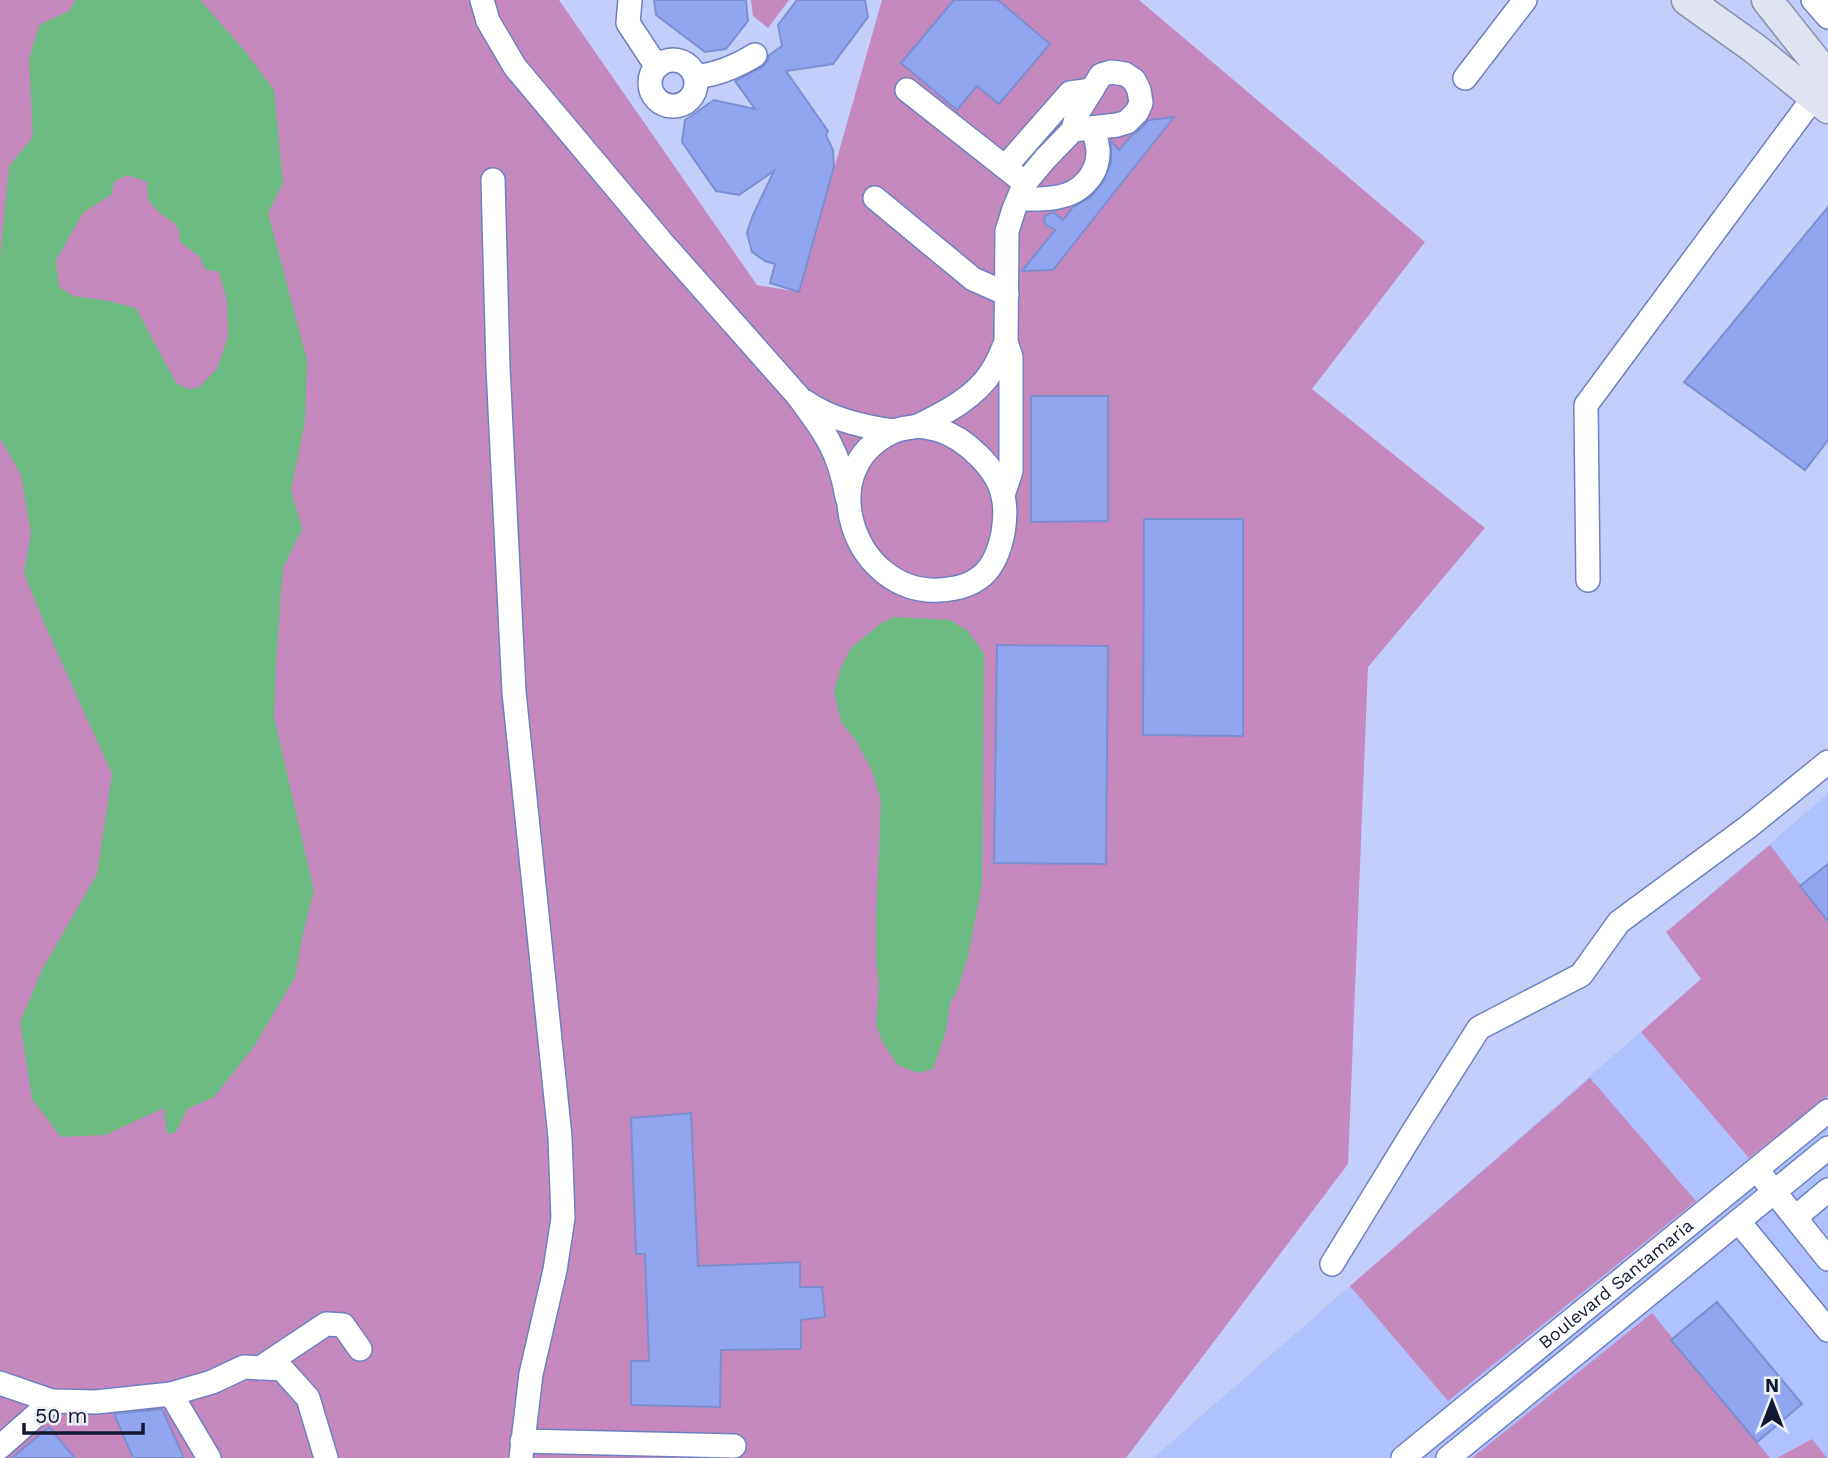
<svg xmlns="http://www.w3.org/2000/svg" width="1828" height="1458" font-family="'Work Sans',sans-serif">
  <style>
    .built { fill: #b0c1ff }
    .green { fill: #c689bd }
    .water { fill: #6cbb83; fill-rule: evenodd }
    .building { fill: #91a5f1; stroke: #7d8fd1; stroke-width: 2 }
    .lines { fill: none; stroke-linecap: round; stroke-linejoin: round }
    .minor-casing { stroke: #6f80c1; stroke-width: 26 }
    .major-casing { stroke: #8a91aa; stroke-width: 33 }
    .minor { stroke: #fff; stroke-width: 23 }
    .major { stroke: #dfe3f2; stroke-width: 30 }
    .labels { text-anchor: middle; stroke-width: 7; stroke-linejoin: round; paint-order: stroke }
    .street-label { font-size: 18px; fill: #141933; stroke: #eff1f9 }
  </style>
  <rect width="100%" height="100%" fill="#c3cffa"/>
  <polygon class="built" points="1828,794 1828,1458 1153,1458 1701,979 1666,932"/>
  <g class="green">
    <polygon points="0,0 559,0 757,285 799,292 882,0 1139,0 1425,242 1312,389 1485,528 1368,667 1348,1164 1126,1458 0,1458"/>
    <polygon points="751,0 789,0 768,28 753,16"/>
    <polygon points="1770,845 1828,921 1828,1096 1749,1158 1641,1032 1701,979 1666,932"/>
    <polygon points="1590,1078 1696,1201 1448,1401 1350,1286"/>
    <polygon points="1652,1313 1770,1458 1472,1458"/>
    <polygon points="1812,1439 1827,1458 1777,1458"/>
  </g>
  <g class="water">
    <path d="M76 0H200L244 50 274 90 283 183 268 213 307 360 305 422 291 490 302 529 283 568 276 661 274 717 314 891 303 933 295 977 255 1045 214 1097 187 1109 176 1132 167 1134 164 1108 105 1135 61 1137 32 1099 20 1022 43 968 97 874 112 774 45 625 24 573 31 533 21 475 0 438V258L9 166 33 137 29 59 39 25 69 11ZM127 175 147 182 148 200C152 205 156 210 161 214 174 224 180 222 180 242L200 257 205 269 219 272 227 300 228 337 217 369 198 388 188 389 176 383 136 308 109 301 73 296 59 287 56 260 83 213 112 194 114 182Z"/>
    <polygon points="894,617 950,620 968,631 984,654 982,884 968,956 958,989 950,1003 946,1031 933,1069 918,1073 898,1065 883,1043 876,1025 879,984 876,961 876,919 881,801 873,773 857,742 841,722 834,691 840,670 851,648 880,624"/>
  </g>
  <g class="building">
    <polygon points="654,0 746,0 748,21 726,49 705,52 656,15"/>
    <polygon points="797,0 865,0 868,17 833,64 786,71 828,131 826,135 833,150 834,167 799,292 770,283 775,264 765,261 752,252 747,233 752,217 774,171 739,195 716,191 682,142 685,120 714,100 755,109 735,81 762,67 767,62 769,55 782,46 778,25"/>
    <polygon points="954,0 998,0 1050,44 999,104 977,86 957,110 901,63"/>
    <polygon points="1174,117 1053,270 1022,271 1055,230 1046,225 1044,221 1045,216 1053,212 1063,220 1073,207 1091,197 1103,182 1111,162 1111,141 1119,150 1131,136 1137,132 1149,120"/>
    <polygon points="1828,207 1828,440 1805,470 1684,382"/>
    <polygon points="1031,396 1108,396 1108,521 1031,522"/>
    <polygon points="1144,519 1243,519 1243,736 1143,735"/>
    <polygon points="997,645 1108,646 1106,864 994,863"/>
    <polygon points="1828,864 1828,921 1800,886"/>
    <polygon points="691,1113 698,1266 800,1262 800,1287 822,1287 825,1317 801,1320 801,1349 721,1350 720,1407 631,1405 631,1361 649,1361 645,1254 636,1254 631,1118"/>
    <polygon points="1717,1302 1802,1404 1757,1442 1671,1340"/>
    <polygon points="162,1409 184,1458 133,1458 114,1414"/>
    <polygon points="49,1427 75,1458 12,1458"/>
  </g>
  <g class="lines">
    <g class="minor-casing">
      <g id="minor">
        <path d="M482 0 488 21 515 67 660 240 798 396C825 432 839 451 847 497"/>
        <polyline points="630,0 628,23 657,67"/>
        <polyline points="1813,0 1828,17"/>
        <circle cx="673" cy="83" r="23"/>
        <path d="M696 77C719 74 736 67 755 55"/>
        <polyline points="1465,78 1525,0"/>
        <polyline points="907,90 1025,183"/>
        <polyline points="1005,167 1070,93 1092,90"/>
        <polyline points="493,180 498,367 514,692 560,1137 563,1218 555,1270 531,1374 521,1458"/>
        <polyline points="875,198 973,279 1007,294"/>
        <path d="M1019 199C1031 199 1045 200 1058 197 1081 193 1099 174 1098 150 1097 143 1095 135 1094 128"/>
        <path d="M806 402C831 420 864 427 894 431"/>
        <path d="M918 426C925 427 933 428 939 430 965 438 998 469 1003 496 1006 508 1005 521 1003 533 1000 548 995 564 983 575 970 586 956 589 939 590 856 595 810 471 892 432 900 428 910 428 918 426Z"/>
        <path d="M918 426C945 413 976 397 992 371 998 362 1002 351 1006 342"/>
        <polyline points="1003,495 1011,471 1011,357 1006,342 1007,231 1014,209 1025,183 1045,159 1073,130 1077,114 1101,75 1111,72 1125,74 1134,80 1139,90 1141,103 1137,112 1127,122 1117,125 1073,130"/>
        <polyline points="1588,580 1586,405 1814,97"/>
        <polyline points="1765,1180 1828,1259"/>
        <polyline points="1796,1217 1828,1190"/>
        <polyline points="1739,1222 1828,1330"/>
        <polyline points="1332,1264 1413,1132 1479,1028 1581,975 1619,922 1748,827 1828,762"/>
        <polyline points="260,1368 326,1324 343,1325 360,1349"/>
        <polyline points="0,1383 52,1401 96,1402 171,1394 212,1382 244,1367 282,1369 308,1398 326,1458"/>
        <polyline points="171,1394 209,1458"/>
        <polyline points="522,1441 734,1446"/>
        <polyline points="0,1447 52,1401"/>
        <path id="s1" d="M1403 1458 1828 1111"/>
        <polyline points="1448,1458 1828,1148"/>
      </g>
    </g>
    <g class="major-casing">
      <g id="major">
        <polyline points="1687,0 1754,48 1828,108"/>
        <polyline points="1767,0 1828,77"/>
      </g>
    </g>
    <use href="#minor" class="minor"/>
    <use href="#major" class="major"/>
  </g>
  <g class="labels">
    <g class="street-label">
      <text dy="6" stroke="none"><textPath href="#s1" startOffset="275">Boulevard Santamaria</textPath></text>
    </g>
  </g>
  <g transform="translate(1772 1402)" stroke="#eff1f9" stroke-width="5" paint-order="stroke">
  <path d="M0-5L12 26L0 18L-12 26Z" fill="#141933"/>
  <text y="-10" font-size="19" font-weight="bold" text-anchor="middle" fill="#141933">N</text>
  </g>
  <path d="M24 1423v10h119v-10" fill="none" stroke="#141933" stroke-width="3.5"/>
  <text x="35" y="1423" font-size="21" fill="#141933" stroke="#eff1f9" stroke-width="5" paint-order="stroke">50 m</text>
</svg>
